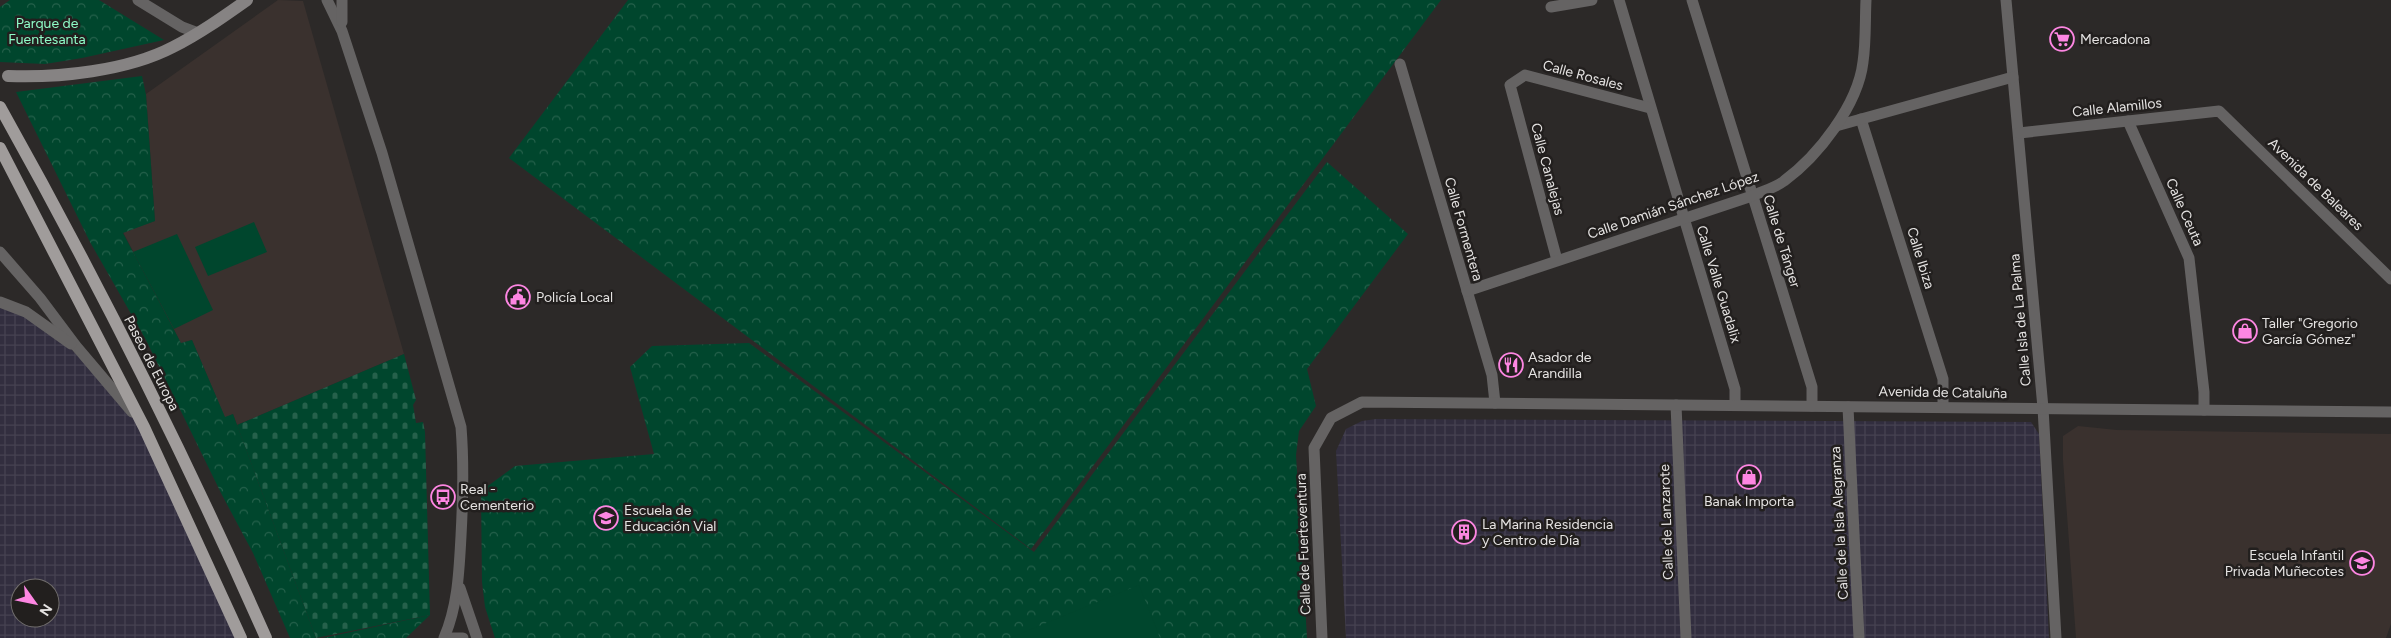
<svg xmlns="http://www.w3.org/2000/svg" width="2391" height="638" font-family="Figtree,sans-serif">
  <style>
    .industrial { fill: url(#industrial-grid); fill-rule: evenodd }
    .built { fill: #3a312e }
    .cemetery { fill: url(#cemetery-stones) }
    .park { fill: url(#park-crowns) }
    .pitch { fill: #00462d }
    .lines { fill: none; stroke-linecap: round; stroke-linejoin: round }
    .minor { stroke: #656363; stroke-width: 11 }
    .secondary { stroke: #868383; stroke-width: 12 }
    .primary { stroke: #a09c9b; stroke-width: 12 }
    .labels { text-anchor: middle; stroke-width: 5; stroke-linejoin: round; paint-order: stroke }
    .park-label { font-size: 14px; fill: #8efbc7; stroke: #221f1e }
    .poi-label { font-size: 14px; fill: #e5e3e2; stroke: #221f1e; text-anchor: start }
    .street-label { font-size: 14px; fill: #e5e3e2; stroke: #221f1e }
  </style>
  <defs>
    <pattern id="industrial-grid" width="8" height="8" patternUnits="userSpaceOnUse" patternTransform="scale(1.25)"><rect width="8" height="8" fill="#322e3f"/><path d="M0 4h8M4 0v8" fill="none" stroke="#464251"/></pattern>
    <pattern id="cemetery-stones" width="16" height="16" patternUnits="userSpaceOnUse" patternTransform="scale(1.25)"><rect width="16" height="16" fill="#00462d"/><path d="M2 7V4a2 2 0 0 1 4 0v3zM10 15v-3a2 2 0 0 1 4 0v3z" fill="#25614b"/></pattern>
    <pattern id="park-crowns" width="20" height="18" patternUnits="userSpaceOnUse" patternTransform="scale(1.25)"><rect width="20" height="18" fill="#00462d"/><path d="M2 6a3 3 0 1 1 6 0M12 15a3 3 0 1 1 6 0" fill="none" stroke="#25614b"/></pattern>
  </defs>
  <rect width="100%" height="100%" fill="#2c2928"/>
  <g class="industrial">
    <path d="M0 302 62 339 144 427 241 638H0ZM20 588H50V618H20Z"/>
    <polygon points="1376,419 2031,422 2039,434 2049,638 1346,638 1336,451 1346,429 1362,421"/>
  </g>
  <g class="built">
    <polygon points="278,0 303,1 404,354 237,425 233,414 225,418 192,340 181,343 123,232 155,221 146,94"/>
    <polygon points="2078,426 2117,430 2391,434 2391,624 2386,638 2076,638 2063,460 2063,436"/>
  </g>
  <polygon class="cemetery" points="404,354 416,400 413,405 416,423 423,422 425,432 430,615 316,638 237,425"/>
  <g class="park">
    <polygon points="10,0 99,0 164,40 82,58 45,64 0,62 0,7"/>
    <polygon points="628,0 1441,0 1031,549 509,158"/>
    <polygon points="142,76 146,95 155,221 123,233 181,343 192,340 225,417 233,414 316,638 290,638 253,553 222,495 146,340 90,242 16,92"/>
    <polygon points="1327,162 1408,234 1307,369 1316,406 1299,431 1296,455 1307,638 495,638 485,607 482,582 481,491 515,466 654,454 630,367 652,346 749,343 1034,552"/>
    <polygon points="430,615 406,638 323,638"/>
  </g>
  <g class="pitch">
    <polygon points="254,222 267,252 208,276 195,247"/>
    <polygon points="177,234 213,310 174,329 133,252"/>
    <polygon points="1139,585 1160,638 1010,638"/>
  </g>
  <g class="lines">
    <g class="minor">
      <polyline points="138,0 182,27 198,33"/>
      <path d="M327 0 342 31 382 153 461 427C464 464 463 499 461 536 459 572 458 605 444 638"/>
      <polyline points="1619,0 1735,389 1735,405"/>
      <polyline points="1692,0 1812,387 1812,406"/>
      <polyline points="2006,0 2043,408 2056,638"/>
      <polyline points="1551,7 1592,0"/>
      <polyline points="342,22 342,0"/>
      <polyline points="1400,64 1492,375 1495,403"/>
      <polyline points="1861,119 1943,379 1943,407"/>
      <polyline points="2128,121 2189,258 2204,392 2204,410"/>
      <polyline points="1836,126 2013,77"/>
      <polyline points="2019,133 2219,111 2391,279"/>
      <polyline points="0,252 40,298 76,346 132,412"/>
      <polyline points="1557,260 1510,85 1525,75 1650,108"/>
      <path d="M1467 291 1752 196C1762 191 1775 188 1784 181 1818 156 1858 105 1863 62 1866 42 1865 20 1866 0"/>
      <polyline points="0,302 26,312 71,344"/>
      <polyline points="1676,405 1686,638"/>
      <polyline points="1848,407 1859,638"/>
      <polyline points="460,588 477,638"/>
      <polyline points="452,638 463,638"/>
      <polyline points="1322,638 1314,448 1331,418 1362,402 2391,412"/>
    </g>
    <path class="secondary" d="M8 76C58 78 127 71 173 47 199 34 223 17 247 0"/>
    <g class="primary">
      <path d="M0 107C97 280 186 457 266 638"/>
      <polyline points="0,148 144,427 241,638"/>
    </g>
  </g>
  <defs>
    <g id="supermarket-ring" transform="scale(1.25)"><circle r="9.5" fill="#221f1e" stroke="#fd86e2" stroke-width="1.5"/><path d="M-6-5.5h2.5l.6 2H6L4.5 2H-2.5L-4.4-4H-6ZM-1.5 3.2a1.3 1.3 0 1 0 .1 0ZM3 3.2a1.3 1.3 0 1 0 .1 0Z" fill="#fd86e2"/></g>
    <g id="civic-ring" transform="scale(1.25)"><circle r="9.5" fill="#221f1e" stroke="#fd86e2" stroke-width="1.5"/><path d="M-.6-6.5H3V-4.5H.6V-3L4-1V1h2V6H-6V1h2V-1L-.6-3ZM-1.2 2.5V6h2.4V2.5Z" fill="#fd86e2"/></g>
    <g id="shop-ring" transform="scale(1.25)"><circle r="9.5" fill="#221f1e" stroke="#fd86e2" stroke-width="1.5"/><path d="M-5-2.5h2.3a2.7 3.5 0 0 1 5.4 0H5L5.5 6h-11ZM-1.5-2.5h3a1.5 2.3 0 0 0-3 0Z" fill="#fd86e2"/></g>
    <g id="restaurant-ring" transform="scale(1.25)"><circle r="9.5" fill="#221f1e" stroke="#fd86e2" stroke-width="1.5"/><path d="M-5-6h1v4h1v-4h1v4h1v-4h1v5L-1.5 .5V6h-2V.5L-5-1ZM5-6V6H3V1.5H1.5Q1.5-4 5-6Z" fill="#fd86e2"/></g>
    <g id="bus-ring" transform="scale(1.25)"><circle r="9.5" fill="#221f1e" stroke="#fd86e2" stroke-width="1.5"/><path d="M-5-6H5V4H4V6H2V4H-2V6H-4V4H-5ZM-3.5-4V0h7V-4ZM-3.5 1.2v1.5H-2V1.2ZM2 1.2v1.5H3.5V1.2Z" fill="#fd86e2"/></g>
    <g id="school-ring" transform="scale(1.25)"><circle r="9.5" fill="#221f1e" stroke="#fd86e2" stroke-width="1.5"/><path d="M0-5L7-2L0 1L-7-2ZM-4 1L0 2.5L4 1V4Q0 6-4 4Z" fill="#fd86e2"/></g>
    <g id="building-ring" transform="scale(1.25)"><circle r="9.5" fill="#221f1e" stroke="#fd86e2" stroke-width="1.5"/><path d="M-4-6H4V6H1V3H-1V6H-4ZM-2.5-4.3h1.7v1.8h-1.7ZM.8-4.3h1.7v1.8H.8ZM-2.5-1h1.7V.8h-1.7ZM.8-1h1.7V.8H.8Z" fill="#fd86e2"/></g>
  </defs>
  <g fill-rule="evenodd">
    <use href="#supermarket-ring" x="2062" y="39"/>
    <use href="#civic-ring" x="518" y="297"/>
    <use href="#shop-ring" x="2245" y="331"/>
    <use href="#restaurant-ring" x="1511" y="365"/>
    <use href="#shop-ring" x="1749" y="477"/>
    <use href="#bus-ring" x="443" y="497"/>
    <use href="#school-ring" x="606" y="518"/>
    <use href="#building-ring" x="1464" y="532"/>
    <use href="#school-ring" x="2362" y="563"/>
  </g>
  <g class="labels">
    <g class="park-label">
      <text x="47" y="28">Parque de<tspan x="47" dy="16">Fuentesanta</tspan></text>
    </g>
    <g class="poi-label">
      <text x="2080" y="44">Mercadona</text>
      <text x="536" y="302">Policía Local</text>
      <text x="2262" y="328">Taller "Gregorio<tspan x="2262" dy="16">García Gómez"</tspan></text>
      <text x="1528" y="362">Asador de<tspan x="1528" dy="16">Arandilla</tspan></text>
      <text x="460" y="494">Real -<tspan x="460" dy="16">Cementerio</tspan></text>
      <text x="1749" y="506" text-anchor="middle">Banak Importa</text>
      <text x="624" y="515">Escuela de<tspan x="624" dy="16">Educación Vial</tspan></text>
      <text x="1482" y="529">La Marina Residencia<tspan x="1482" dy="16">y Centro de Día</tspan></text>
      <text x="2344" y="560" text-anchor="end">Escuela Infantil<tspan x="2344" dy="16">Privada Muñecotes</tspan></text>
    </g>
    <g class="street-label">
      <text transform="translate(1583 75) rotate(15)" y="5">Calle Rosales</text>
      <text transform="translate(2117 107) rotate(-6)" y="5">Calle Alamillos</text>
      <text transform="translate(1548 169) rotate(75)" y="5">Calle Canalejas</text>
      <text transform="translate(2316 184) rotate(44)" y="5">Avenida de Baleares</text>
      <text transform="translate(1673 205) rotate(-19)" y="5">Calle Damián Sánchez López</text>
      <text transform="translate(2185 212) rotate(66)" y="5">Calle Ceuta</text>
      <text transform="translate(1464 229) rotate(74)" y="5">Calle Formentera</text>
      <text transform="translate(1782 241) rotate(73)" y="5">Calle de Tánger</text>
      <text transform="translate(1921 258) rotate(73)" y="5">Calle Ibiza</text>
      <text transform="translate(1719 284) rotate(73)" y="5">Calle Valle Guadalix</text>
      <text transform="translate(2020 320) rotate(-95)" y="5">Calle Isla de La Palma</text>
      <text transform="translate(152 363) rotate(63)" y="5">Paseo de Europa</text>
      <text transform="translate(1943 392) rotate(1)" y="5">Avenida de Cataluña</text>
      <text transform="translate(1666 522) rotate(-92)" y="5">Calle de Lanzarote</text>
      <text transform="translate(1839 523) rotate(-93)" y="5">Calle de la Isla Alegranza</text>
      <text transform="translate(1303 544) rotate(-92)" y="5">Calle de Fuerteventura</text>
    </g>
  </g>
  <g transform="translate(35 603) rotate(123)"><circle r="24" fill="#221f1e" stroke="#706d6c"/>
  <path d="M0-4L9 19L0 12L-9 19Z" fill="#fd86e2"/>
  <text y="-8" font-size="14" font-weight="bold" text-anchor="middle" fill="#e5e3e2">N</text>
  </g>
</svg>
